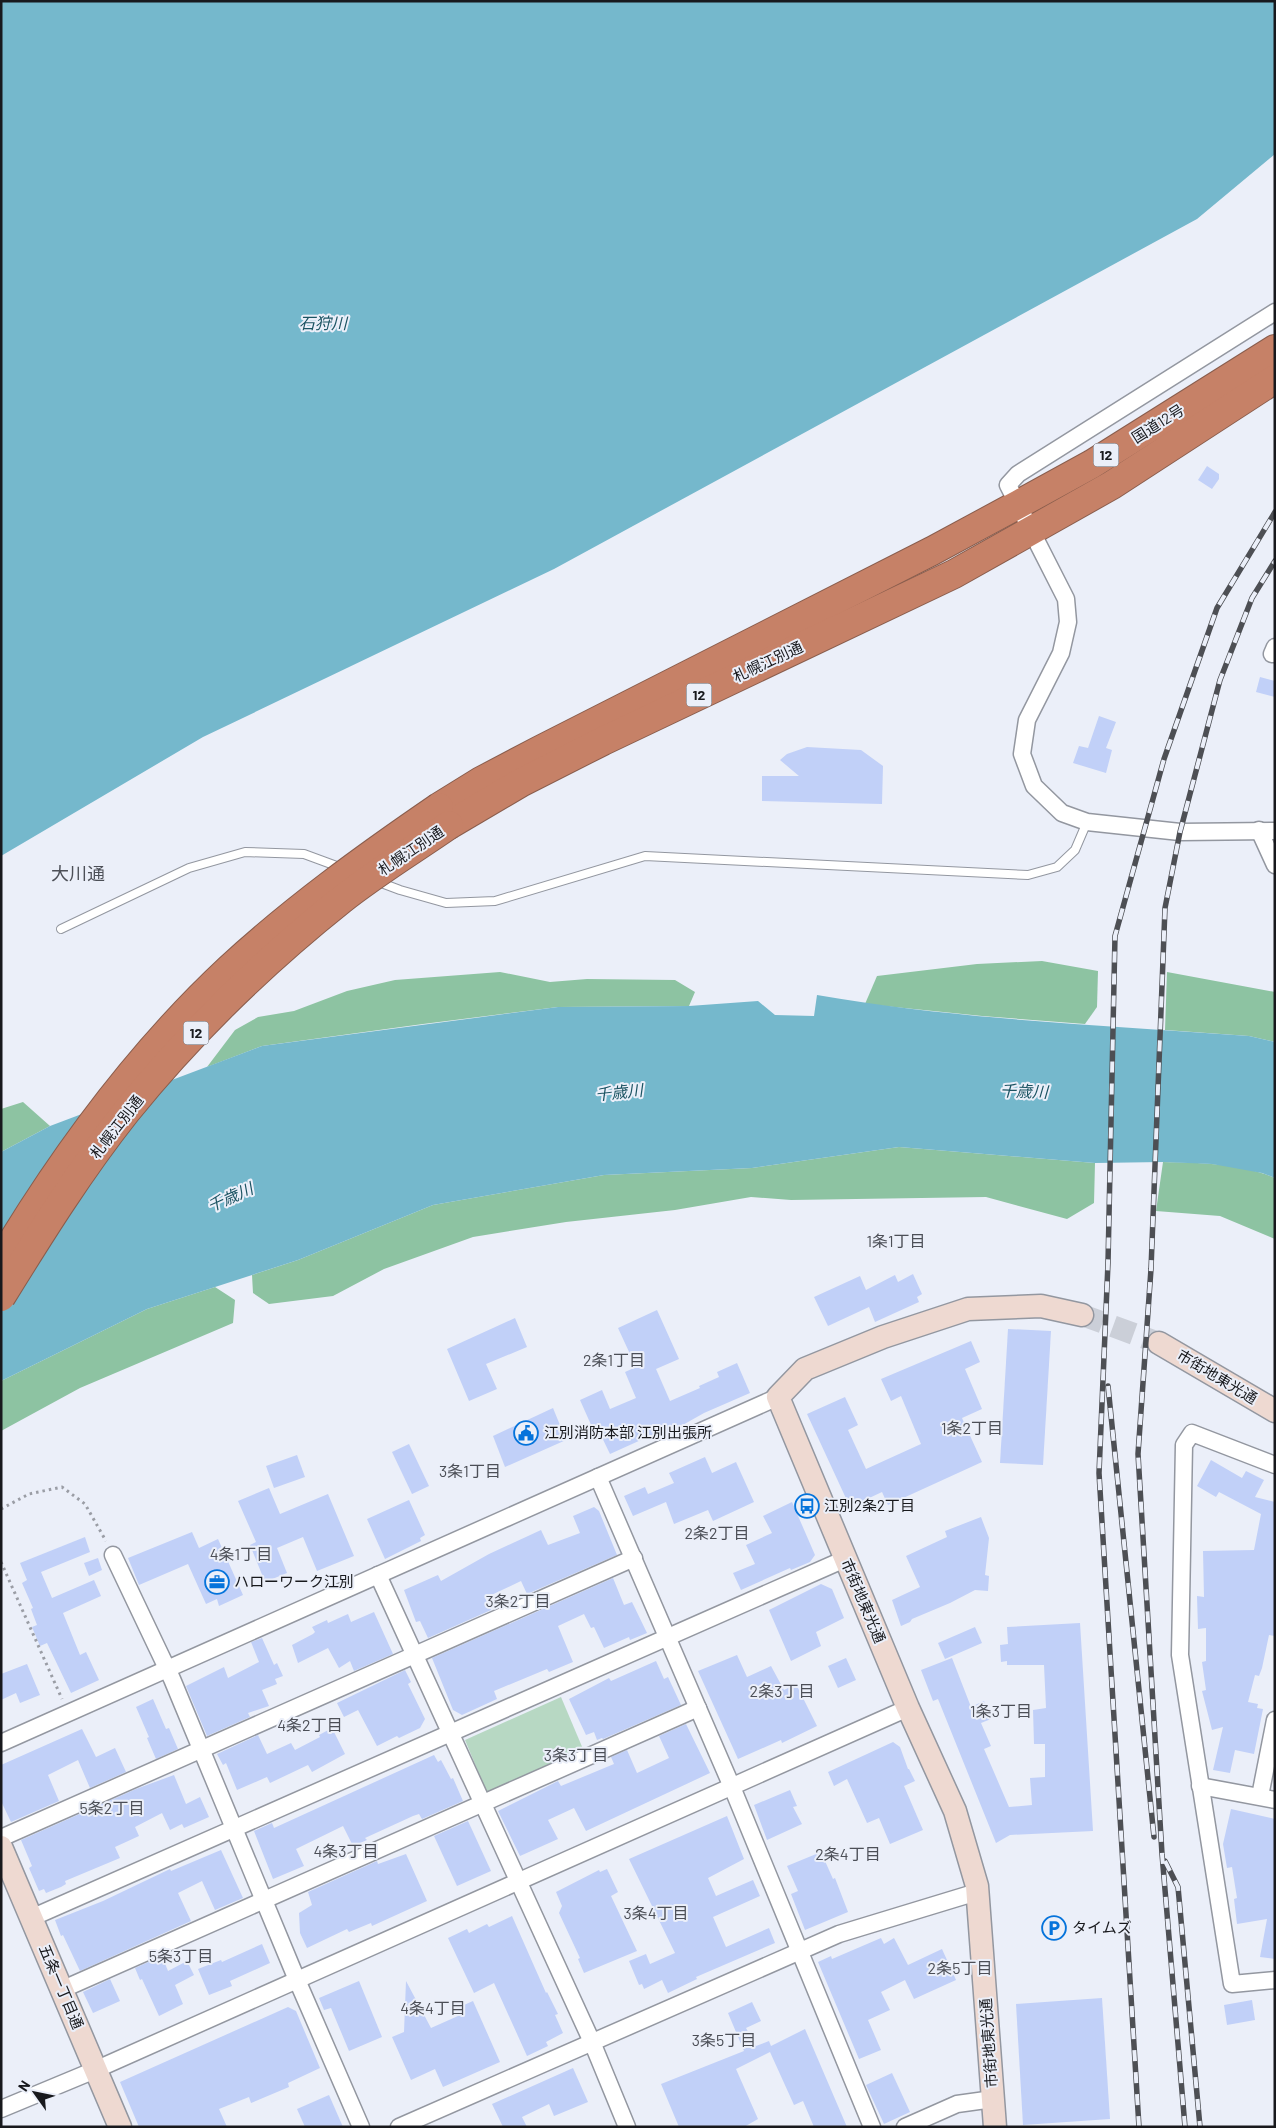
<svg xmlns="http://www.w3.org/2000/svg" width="1276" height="2128" font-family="Barlow,'Noto Sans JP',sans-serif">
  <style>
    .green { fill: #b7d8c3 }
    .forest { fill: #8dc3a2 }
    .water { fill: #75b8cc }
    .building { fill: #c1d0f8 }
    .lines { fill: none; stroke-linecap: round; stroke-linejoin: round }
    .secondary-tunnel { stroke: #cbcfd8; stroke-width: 22; stroke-dasharray: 22 11; stroke-linecap: butt }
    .lane-casing { stroke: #9397a0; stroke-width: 10 }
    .street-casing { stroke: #9397a0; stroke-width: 19 }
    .secondary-casing { stroke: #9397a0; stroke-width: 25 }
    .highway-casing { stroke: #895d4d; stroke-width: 30 }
    .path { stroke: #9a9da5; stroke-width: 3; stroke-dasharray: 2.5 4; stroke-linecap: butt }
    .lane { stroke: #fff; stroke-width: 8 }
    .street { stroke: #fff; stroke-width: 16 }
    .secondary { stroke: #eed9d1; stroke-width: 22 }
    .highway { stroke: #c68167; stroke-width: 28 }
    .rail-casing { stroke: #4d4f54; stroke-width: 5.5 }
    .rail { stroke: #ebeff9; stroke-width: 4; stroke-dasharray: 11; stroke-linecap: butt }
    .highway-bridge-casing { stroke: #895d4d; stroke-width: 30; stroke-linecap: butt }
    .highway-bridge { stroke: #c68167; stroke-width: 28 }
    .labels { text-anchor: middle; stroke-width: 4; stroke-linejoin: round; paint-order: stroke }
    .shield { fill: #ebeff9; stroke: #57595f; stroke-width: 1 }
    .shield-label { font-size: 14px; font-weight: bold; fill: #18191d }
    .street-label { font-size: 15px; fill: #18191d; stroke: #ebeff9 }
    .poi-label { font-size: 15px; fill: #18191d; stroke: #ebeff9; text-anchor: start }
    .water-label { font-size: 16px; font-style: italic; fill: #1b5362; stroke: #ebeff9 }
    .neighbourhood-label { font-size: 16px; fill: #4c4f57; stroke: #ebeff9 }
    .quarter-label { font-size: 18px; fill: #4c4f57; stroke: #ebeff9 }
  </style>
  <rect width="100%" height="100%" fill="#ebeff9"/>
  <polygon class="green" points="561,1697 583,1749 487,1793 465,1740"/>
  <g class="forest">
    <polygon points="1042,961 1098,971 1097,1007 1085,1024 982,1016 865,1004 877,976 977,964"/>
    <polygon points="500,972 550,982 587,979 675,980 695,992 689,1006 558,1007 423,1024 262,1046 207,1067 235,1030 258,1017 294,1011 347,991 395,980"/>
    <polygon points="1167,972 1275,992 1275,1042 1249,1036 1165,1030"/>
    <polygon points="23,1102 50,1126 1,1152 1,1109"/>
    <polygon points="899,1147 1095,1163 1094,1203 1067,1219 986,1197 791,1200 751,1197 675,1210 566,1222 473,1237 384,1269 333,1296 269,1304 253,1293 252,1275 298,1260 433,1205 604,1175 752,1168"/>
    <path d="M1163 1162C1200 1163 1240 1163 1275 1178V1239L1220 1216 1156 1211Z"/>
    <polygon points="215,1287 235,1300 233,1323 80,1388 1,1431 1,1381 147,1309"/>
  </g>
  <g class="water">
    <polygon points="1,1 1275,1 1275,154 1197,219 554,569 203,737 1,856"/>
    <path d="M817 995C960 1020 1105 1025 1249 1036L1275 1042V1178L1262 1173 1212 1164 1163 1162 1095 1163 899 1147 752 1168 604 1175 433 1205 298 1260 147 1309 1 1381V1152L50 1126 262 1046 558 1007 689 1006 758 1001 775 1015 814 1016Z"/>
  </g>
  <g class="building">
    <polygon points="1207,466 1219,474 1219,479 1212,489 1198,480"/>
    <polygon points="1260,677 1275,681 1275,697 1256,692"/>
    <polygon points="1099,716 1116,722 1106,748 1112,750 1106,773 1073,763 1079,746 1088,748"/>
    <polygon points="807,747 861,750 883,766 882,804 762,801 762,776 799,776 780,760 787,754"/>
    <polygon points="913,1274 922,1294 917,1297 919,1302 875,1322 869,1307 828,1326 814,1297 860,1276 866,1290 895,1275 898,1282"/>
    <polygon points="657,1310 679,1359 656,1369 670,1401 700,1388 699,1386 719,1377 717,1372 737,1363 750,1393 704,1413 681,1426 654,1438 652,1435 610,1454 596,1425 592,1427 580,1400 602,1390 610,1409 636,1398 625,1372 636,1367 618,1328"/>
    <polygon points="515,1318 527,1347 486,1364 497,1389 469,1401 447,1349"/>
    <polygon points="1008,1329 1051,1331 1043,1465 1000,1463"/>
    <polygon points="971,1341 980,1362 965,1369 982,1409 962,1418 982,1462 888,1505 882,1492 850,1507 807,1414 845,1397 858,1425 848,1430 866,1469 921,1444 901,1396 891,1401 881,1379"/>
    <polygon points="553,1408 566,1440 505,1467 493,1436"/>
    <polygon points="409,1444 429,1486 412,1494 392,1452"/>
    <polygon points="297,1455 305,1477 274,1488 266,1466"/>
    <polygon points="705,1457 712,1473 736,1462 754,1502 713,1521 708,1510 674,1524 666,1502 633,1516 624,1496 645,1487 648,1494 674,1483 669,1473"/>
    <polygon points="1211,1460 1242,1478 1246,1471 1264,1480 1255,1497 1275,1502 1275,1636 1269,1635 1262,1668 1259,1676 1255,1675 1248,1702 1258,1704 1257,1708 1263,1709 1254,1754 1235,1750 1230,1773 1213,1770 1223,1727 1212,1730 1202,1691 1206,1690 1202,1662 1206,1661 1206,1628 1198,1629 1197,1596 1204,1597 1203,1551 1254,1550 1261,1514 1219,1492 1216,1497 1197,1486"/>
    <polygon points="269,1488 280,1514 328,1494 354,1556 317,1571 303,1537 277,1548 287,1573 265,1582 250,1545 256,1542 238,1501"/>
    <polygon points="409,1500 425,1535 420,1538 421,1541 385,1559 367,1519"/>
    <polygon points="792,1502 815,1555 810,1562 791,1570 790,1568 741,1590 733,1573 755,1564 746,1545 772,1533 763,1516"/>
    <polygon points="594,1507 599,1511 617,1555 527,1594 521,1581 485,1598 491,1610 428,1638 420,1621 416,1622 404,1590 438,1575 441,1581 489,1554 541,1530 548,1545 580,1533 573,1516"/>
    <polygon points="981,1517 989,1538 985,1575 989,1576 988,1591 975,1590 950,1603 912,1619 910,1622 901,1626 892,1600 920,1587 906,1556 947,1537 945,1531"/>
    <polygon points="192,1532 199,1548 218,1539 243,1595 219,1606 217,1599 206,1604 188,1564 139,1585 128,1558"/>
    <polygon points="85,1537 90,1552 41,1572 52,1598 94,1580 101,1596 63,1613 80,1655 86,1652 99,1680 71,1693 47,1643 40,1646 32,1627 37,1625 31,1609 33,1608 22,1583 27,1580 20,1563"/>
    <polygon points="98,1558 102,1570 89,1576 84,1563"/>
    <polygon points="613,1578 624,1605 632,1602 647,1633 630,1640 629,1637 604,1648 594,1627 591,1628 584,1614 558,1626 573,1662 549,1672 547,1669 494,1691 497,1699 462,1715 453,1710 432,1658"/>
    <polygon points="821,1584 832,1589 844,1618 816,1632 821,1646 791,1661 769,1610"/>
    <polygon points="374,1612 393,1654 354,1671 350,1661 339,1668 328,1648 298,1663 292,1645 313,1634 315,1632 312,1627 327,1620 328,1623 348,1614 351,1622"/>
    <polygon points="1080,1623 1093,1831 1010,1835 996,1843 938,1699 933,1701 921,1670 952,1658 971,1707 984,1701 991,1719 981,1723 991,1746 984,1749 1009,1807 1032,1805 1030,1778 1045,1777 1045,1744 1034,1744 1033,1710 1046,1708 1044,1665 1007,1665 1007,1661 1001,1662 1000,1645 1008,1644 1007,1627"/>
    <polygon points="975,1627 982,1643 945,1659 938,1643"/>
    <polygon points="262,1638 274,1665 277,1663 283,1676 275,1679 277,1684 262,1690 269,1706 248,1713 250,1717 207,1736 186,1686 224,1667 228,1678 259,1662 251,1642"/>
    <polygon points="737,1655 747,1677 771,1666 784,1690 796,1684 817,1726 782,1743 781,1740 738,1759 698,1671"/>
    <polygon points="846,1658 856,1680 838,1688 828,1666"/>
    <polygon points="656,1661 664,1679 668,1677 681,1705 603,1739 602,1738 597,1740 594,1732 586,1735 569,1699 609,1678 611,1681"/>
    <polygon points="27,1664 40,1695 20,1703 16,1693 1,1700 1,1674"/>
    <polygon points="405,1670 411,1682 408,1684 425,1719 420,1728 399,1738 397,1736 377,1746 358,1710 344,1717 337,1703"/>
    <polygon points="153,1699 166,1729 169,1728 178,1749 156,1759 147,1738 149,1737 136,1707"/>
    <polygon points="686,1724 710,1773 586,1831 574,1808 548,1820 558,1839 520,1856 498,1811 558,1781 561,1786 614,1764 611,1757 627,1750 637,1773 669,1758 659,1736"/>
    <polygon points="332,1728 345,1754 312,1772 308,1765 270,1783 267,1777 237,1790 226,1763 223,1765 217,1754 258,1735 267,1754 291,1743 295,1750 320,1737 319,1735"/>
    <polygon points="82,1729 96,1757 115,1748 126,1772 90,1788 78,1760 48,1775 59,1801 11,1822 1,1801 1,1765"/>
    <polygon points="893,1742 900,1747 908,1769 909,1769 915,1781 904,1786 923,1830 890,1844 879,1818 867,1823 847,1779 834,1786 828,1772"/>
    <polygon points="434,1755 438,1762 441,1760 451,1779 453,1778 463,1801 422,1819 419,1814 413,1816 365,1838 367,1840 353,1846 343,1826 296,1849 304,1866 273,1879 254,1831 272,1823 274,1828"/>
    <polygon points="174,1775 186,1804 200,1797 209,1817 184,1828 182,1824 170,1830 162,1813 135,1827 139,1836 115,1847 120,1858 65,1881 66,1884 61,1887 46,1893 44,1889 39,1891 29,1868 32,1866 21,1840 136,1789"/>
    <polygon points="790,1790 797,1806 793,1807 802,1824 767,1840 754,1805"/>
    <polygon points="1231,1809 1275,1819 1275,1959 1260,1957 1267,1919 1237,1924 1234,1899 1237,1898 1232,1867 1227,1868 1223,1844"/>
    <polygon points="727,1816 744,1859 708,1878 716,1896 753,1880 760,1896 713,1917 726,1947 769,1928 775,1943 696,1977 697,1979 668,1993 662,1980 644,1989 642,1984 639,1985 629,1961 646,1954 650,1964 675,1953 629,1859"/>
    <polygon points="468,1821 491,1871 457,1886 434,1836"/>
    <polygon points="221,1850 243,1898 215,1910 202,1881 178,1893 191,1921 80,1971 63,1935 61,1936 55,1920 103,1901 170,1869 171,1871"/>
    <polygon points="821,1852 833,1879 835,1878 848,1912 805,1930 791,1894 798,1891 787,1866"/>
    <polygon points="406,1854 427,1901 372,1926 371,1923 349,1932 347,1929 307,1948 300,1933 299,1913 312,1905 308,1892 377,1861 378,1864"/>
    <polygon points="607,1869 618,1892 611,1896 637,1951 584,1973 578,1959 580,1958 559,1913 562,1906 556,1892 599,1870 600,1872"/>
    <polygon points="512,1916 546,1993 547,1992 558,2014 555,2015 563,2033 546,2042 548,2046 527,2056 494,1983 474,1993 448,1938 467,1929 469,1933 487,1924 489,1927"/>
    <polygon points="881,1938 884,1944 894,1938 908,1965 942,1949 956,1980 914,1999 905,1980 881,1992 890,2010 868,2020 881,2050 859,2059 818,1962 831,1956 832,1959"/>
    <polygon points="262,1944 270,1963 230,1981 232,1986 209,1995 198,1969 221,1960 222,1962"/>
    <polygon points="162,1956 168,1971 187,1961 194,1975 175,1985 183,2004 159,2016 142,1979 140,1980 135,1968"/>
    <polygon points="110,1979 120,2001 93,2013 83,1992"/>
    <polygon points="359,1981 382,2037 349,2051 331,2008 324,2010 319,1998"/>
    <polygon points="406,1981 431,2028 458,2016 455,2009 473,2001 500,2062 443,2087 435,2069 411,2080 392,2037 404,2032"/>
    <polygon points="1102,1998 1110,2119 1023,2125 1016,2004"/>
    <polygon points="1252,2000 1255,2020 1227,2025 1224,2005"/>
    <polygon points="752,2002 761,2021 746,2028 756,2046 769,2041 771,2046 805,2029 847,2127 814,2127 803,2101 794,2105 770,2052 736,2069 758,2119 744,2127 679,2127 661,2084 744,2051 728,2013"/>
    <polygon points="288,2007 296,2011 320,2068 288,2083 289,2087 251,2103 249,2097 219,2109 227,2127 139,2127 120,2082"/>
    <polygon points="573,2068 588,2102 554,2116 549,2104 522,2117 527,2127 503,2127 492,2104"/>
    <polygon points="892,2073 910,2112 884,2124 866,2085"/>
    <polygon points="329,2095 343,2127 305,2127 297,2109"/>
  </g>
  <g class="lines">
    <polyline class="secondary-tunnel" points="1082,1315 1159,1343"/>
    <g class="lane-casing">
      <g id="lane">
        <polyline points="376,881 400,890 446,903 495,901 645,856 1028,875 1057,867 1075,850 1087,822"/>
        <polyline points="61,929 189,868 245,852 304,854 342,868"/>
      </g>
    </g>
    <g class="street-casing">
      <g id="street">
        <polyline points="1275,312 1018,474 1008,485 1066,599 1068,622 1061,653 1027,720 1022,754 1034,786 1062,813 1087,822 1180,832 1275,831"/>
        <polyline points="1275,647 1272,654 1275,654"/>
        <polyline points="1259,830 1275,865"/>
        <polyline points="1275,1465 1192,1433 1184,1445 1180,1655 1232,1984 1275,1980"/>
        <polyline points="598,1477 732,1787 872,2127"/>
        <polyline points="113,1555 172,1679 297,1980 361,2127"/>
        <polyline points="378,1575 592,2042 627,2127"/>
        <polyline points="1,1743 778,1397"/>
        <polyline points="1200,1786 1275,1800"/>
        <polyline points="1260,1796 1275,1720"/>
        <polyline points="1,1838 634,1558"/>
        <polyline points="31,1918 845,1559"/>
        <polyline points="61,1990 698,1708"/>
        <polyline points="1,2109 95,2070 908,1708"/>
        <polyline points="399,2127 839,1934 977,1892"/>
        <polyline points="905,2127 957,2104 993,2099"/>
      </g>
    </g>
    <g class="secondary-casing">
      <g id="secondary">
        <polyline points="1159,1343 1275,1411"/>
        <polyline points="1,1847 120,2127"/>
        <polyline points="995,2127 977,1886 955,1811 908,1708 778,1397 805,1369 883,1337 968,1309 1041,1306 1082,1315"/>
      </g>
    </g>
    <g class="highway-casing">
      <g id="highway">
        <polyline points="439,807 481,781 540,750 932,551 1019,504 1092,464 1275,349"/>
        <polyline points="449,825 522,782 603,741 954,574 1112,485 1275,379"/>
      </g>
    </g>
    <g class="path">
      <polyline points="1,1509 29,1494 62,1487 85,1504 106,1541"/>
      <polyline points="1,1562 62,1699"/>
    </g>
    <use href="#lane" class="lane"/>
    <use href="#street" class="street"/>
    <use href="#secondary" class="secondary"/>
    <use href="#highway" class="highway"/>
    <g class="rail-casing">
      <g id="rail">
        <polyline points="1108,1386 1154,1837"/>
        <polyline points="1165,1861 1178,1887 1200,2127"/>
        <polyline points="1139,2127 1099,1473 1108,1263 1115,936 1164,759 1217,608 1275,512"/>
        <polyline points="1185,2127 1162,1854 1138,1454 1151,1269 1165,908 1180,832 1220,680 1252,598 1275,561"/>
      </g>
    </g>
    <use href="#rail" class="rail"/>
    <g class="highway-bridge-casing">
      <g id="highway-bridge">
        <path d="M1 1260C64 1155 139 1053 229 969 294 909 366 857 439 807"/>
        <path d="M1 1297C40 1234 80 1170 126 1112 189 1034 262 963 341 900 375 873 413 850 449 825"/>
      </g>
    </g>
    <use href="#highway-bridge" class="highway-bridge"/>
  </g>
  <defs>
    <g id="civic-ring" transform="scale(1.25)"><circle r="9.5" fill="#ebeff9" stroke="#0573db" stroke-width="1.5"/><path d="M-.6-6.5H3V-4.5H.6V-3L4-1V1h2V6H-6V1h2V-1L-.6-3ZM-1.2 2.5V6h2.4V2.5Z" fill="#0573db"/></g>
    <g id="bus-ring" transform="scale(1.25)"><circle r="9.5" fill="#ebeff9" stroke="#0573db" stroke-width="1.5"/><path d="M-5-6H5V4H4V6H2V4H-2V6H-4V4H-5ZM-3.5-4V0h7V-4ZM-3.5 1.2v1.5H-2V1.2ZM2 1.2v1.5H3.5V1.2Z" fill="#0573db"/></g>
    <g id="office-ring" transform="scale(1.25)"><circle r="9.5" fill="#ebeff9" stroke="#0573db" stroke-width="1.5"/><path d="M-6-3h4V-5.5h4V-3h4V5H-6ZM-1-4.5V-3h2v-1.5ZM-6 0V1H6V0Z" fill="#0573db"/></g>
    <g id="parking-ring" transform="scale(1.25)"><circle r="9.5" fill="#ebeff9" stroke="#0573db" stroke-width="1.5"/><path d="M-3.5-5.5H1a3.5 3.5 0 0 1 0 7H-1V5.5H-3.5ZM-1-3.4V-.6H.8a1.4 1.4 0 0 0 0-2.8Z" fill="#0573db"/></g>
  </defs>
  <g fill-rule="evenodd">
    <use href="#civic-ring" x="526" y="1433"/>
    <use href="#bus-ring" x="807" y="1506"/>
    <use href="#office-ring" x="217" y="1582"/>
    <use href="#parking-ring" x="1054" y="1928"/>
  </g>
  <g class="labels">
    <g class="shield">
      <rect x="1093.5" y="443.5" width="25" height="23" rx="4"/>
      <rect x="686.5" y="683.5" width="25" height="23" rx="4"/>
      <rect x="183.5" y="1021.5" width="25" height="23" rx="4"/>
    </g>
    <g class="shield-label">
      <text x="1106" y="460">12</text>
      <text x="699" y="700">12</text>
      <text x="196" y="1038">12</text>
    </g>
    <g class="street-label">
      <text transform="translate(1158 424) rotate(-32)" y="5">国道12号</text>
      <text transform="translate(768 662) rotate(-25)" y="5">札幌江別通</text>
      <text transform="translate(411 851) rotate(-34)" y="5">札幌江別通</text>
      <text transform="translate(117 1127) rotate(-52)" y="5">札幌江別通</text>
      <text transform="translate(1217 1377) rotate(31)" y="5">市街地東光通</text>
      <text transform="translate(863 1601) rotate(67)" y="5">市街地東光通</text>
      <text transform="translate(61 1987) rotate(67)" y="5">五条一丁目通</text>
      <text transform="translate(989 2043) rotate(-94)" y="5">市街地東光通</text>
    </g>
    <g class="poi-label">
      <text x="544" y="1438">江別消防本部 江別出張所</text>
      <text x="824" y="1511">江別2条2丁目</text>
      <text x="234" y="1587">ハローワーク江別</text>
      <text x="1072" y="1933">タイムズ</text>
    </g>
    <g class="water-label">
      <text x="323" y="329">石狩川</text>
      <text transform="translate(1024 1091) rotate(2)" y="6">千歳川</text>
      <text transform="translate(619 1092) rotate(-6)" y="6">千歳川</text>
      <text transform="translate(230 1197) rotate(-24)" y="6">千歳川</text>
    </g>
    <g class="neighbourhood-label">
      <text x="896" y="1247">1条1丁目</text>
      <text x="614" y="1366">2条1丁目</text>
      <text x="972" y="1434">1条2丁目</text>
      <text x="470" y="1477">3条1丁目</text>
      <text x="717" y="1539">2条2丁目</text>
      <text x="241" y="1560">4条1丁目</text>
      <text x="518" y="1607">3条2丁目</text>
      <text x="782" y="1697">2条3丁目</text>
      <text x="1001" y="1717">1条3丁目</text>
      <text x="310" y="1731">4条2丁目</text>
      <text x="576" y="1761">3条3丁目</text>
      <text x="112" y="1814">5条2丁目</text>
      <text x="346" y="1857">4条3丁目</text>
      <text x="848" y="1860">2条4丁目</text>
      <text x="656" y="1919">3条4丁目</text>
      <text x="181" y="1962">5条3丁目</text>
      <text x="960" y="1974">2条5丁目</text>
      <text x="433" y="2014">4条4丁目</text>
      <text x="724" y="2046">3条5丁目</text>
    </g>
    <g class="quarter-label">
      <text x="78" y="880">大川通</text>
    </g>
  </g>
  <rect width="1276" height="2128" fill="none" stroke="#18191d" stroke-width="5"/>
  <g transform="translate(35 2093) rotate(303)" stroke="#ebeff9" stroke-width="4" paint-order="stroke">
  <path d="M0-4L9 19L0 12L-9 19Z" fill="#18191d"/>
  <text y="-8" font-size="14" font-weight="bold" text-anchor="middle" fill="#18191d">N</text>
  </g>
</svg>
